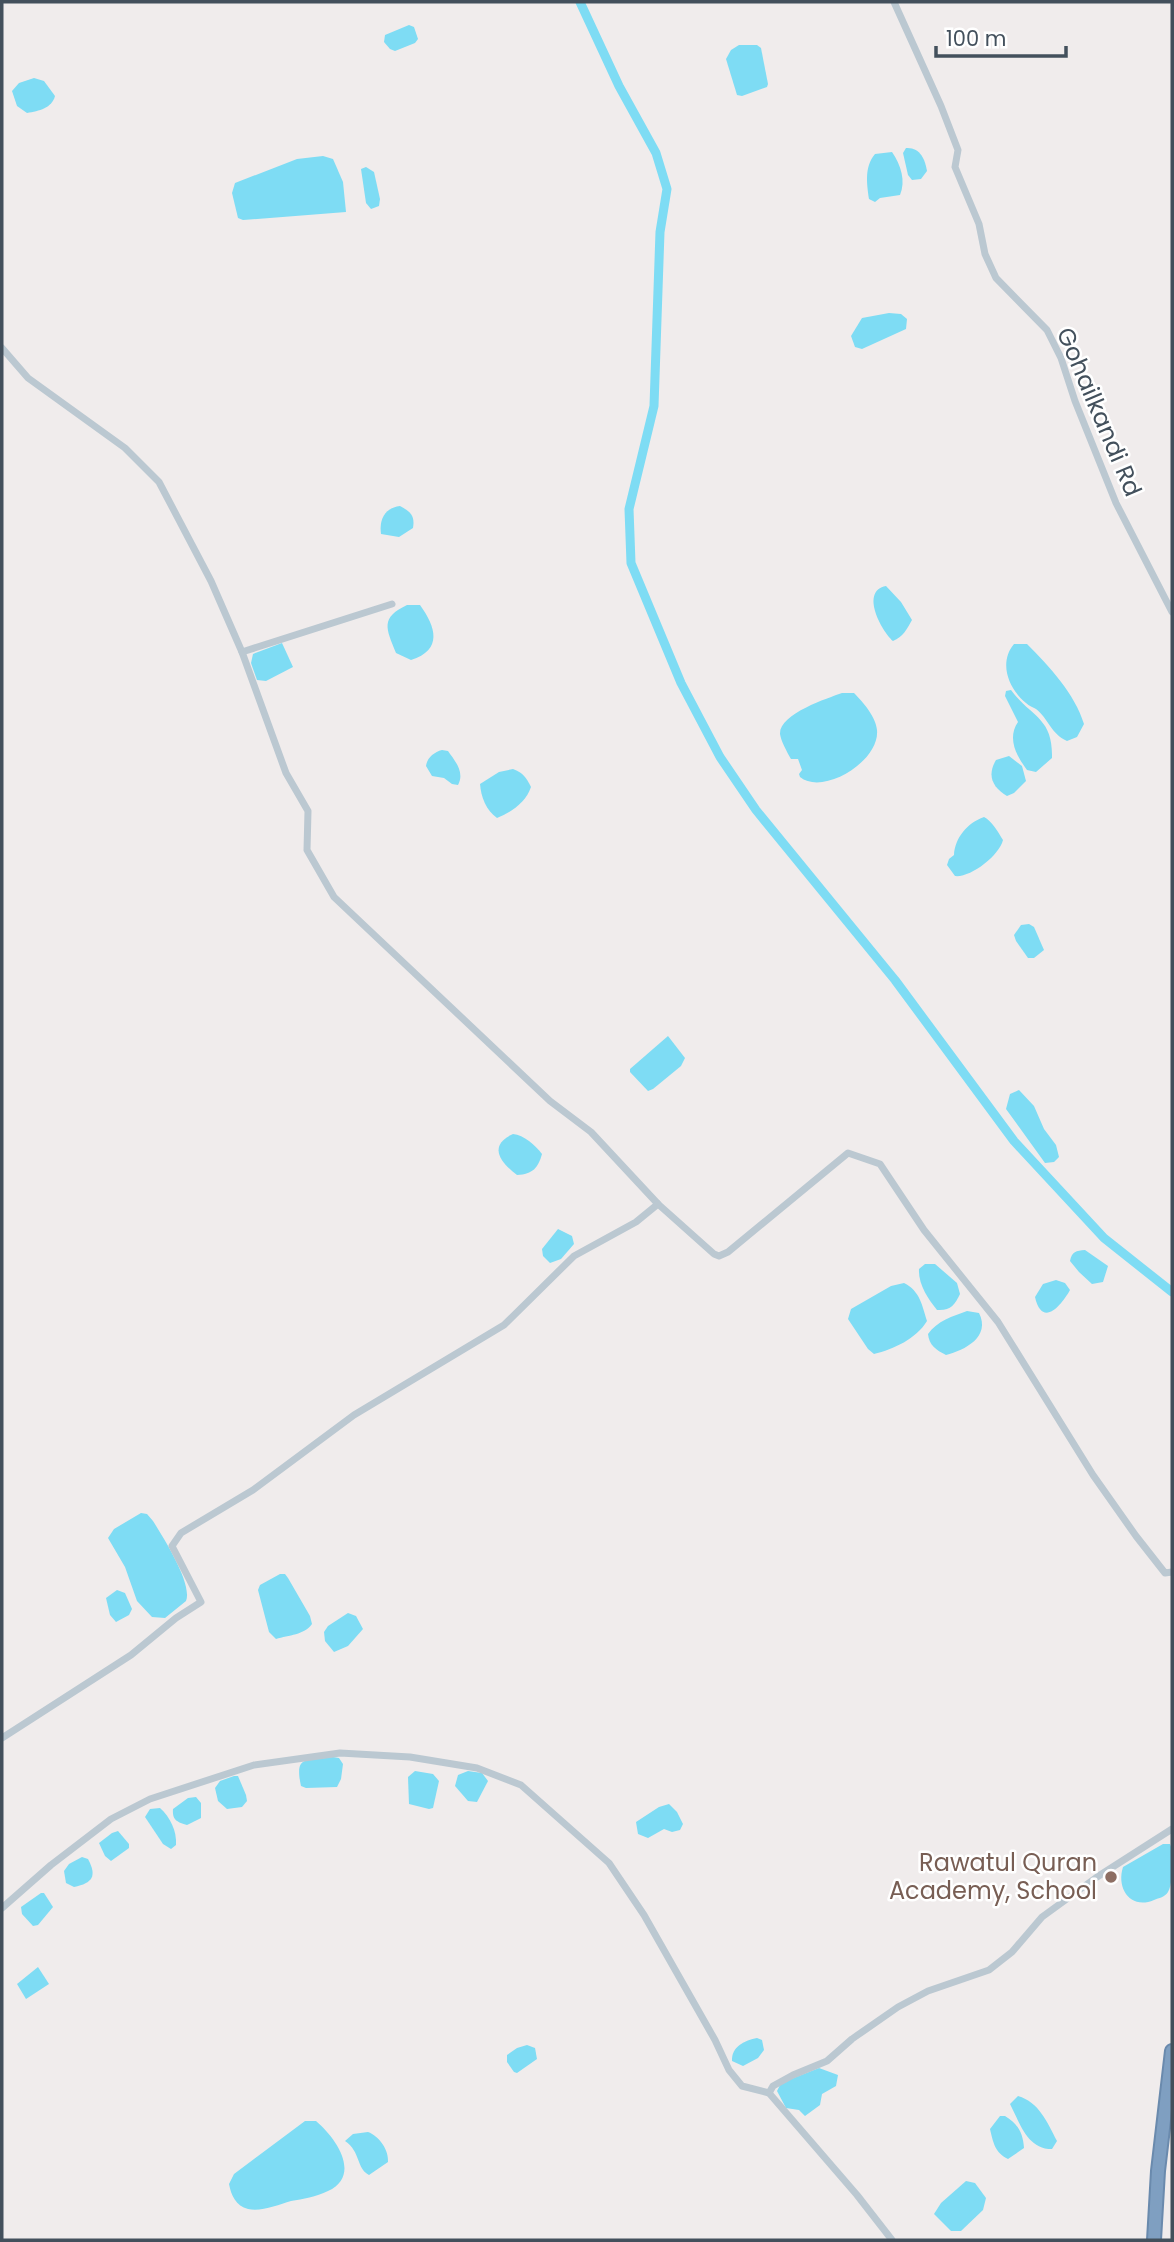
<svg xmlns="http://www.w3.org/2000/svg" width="1174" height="2242" font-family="Poppins,sans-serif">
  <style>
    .water { fill: #7edcf4 }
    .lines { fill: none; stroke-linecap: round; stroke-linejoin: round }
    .canal { stroke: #7edcf4; stroke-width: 9 }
    .highway-casing { stroke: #6a8aad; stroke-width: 16 }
    .street { stroke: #bbc8d1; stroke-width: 7 }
    .highway { stroke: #7f9fc1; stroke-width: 12 }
    .education-dot { fill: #8d6e63; stroke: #fff; stroke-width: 2.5 }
    .labels { text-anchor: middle; stroke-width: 5; stroke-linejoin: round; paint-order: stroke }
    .street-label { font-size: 24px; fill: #43505c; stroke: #fff }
    .education-label { font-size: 24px; fill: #785e54; stroke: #fff; text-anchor: end }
  </style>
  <rect width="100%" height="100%" fill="#f0ecec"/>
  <g class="water">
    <polygon points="409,25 414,27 418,39 415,43 395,51 390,49 384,42 385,35"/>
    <polygon points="739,45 757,45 761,48 768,84 767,87 742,96 737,95 726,59 731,50"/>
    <path d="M34 78 44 81 55 96C52 108 39 111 27 113L17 106 12 91 19 83Z"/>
    <path d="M906 148C920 147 925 159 927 171L921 179 912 180 908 175 903 153Z"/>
    <path d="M892 152C901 165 906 181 900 195L880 198 875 202 869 199C867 184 864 167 875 154Z"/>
    <polygon points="323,156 333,159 343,182 346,212 243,220 238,218 232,193 235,183 297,159"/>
    <polygon points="366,167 374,172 380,199 379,206 371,209 366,203 361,169"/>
    <polygon points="889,313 901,314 907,319 906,329 862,349 855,347 851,336 862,318"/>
    <path d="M400 506C411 512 415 516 413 528L399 537 381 534C379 519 385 508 400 506Z"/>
    <path d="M886 586 901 602 912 620C907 629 903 637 893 641 881 630 860 591 886 586Z"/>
    <path d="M407 605H420C436 627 443 650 411 660L396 653C386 628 380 618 407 605Z"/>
    <polygon points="282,643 293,667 266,681 257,680 251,663 253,654"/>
    <path d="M1014 644H1027C1049 666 1075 694 1084 724L1077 737 1067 741C1051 734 1048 718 1036 709 1033 707 1029 706 1026 703 1009 689 998 663 1014 644Z"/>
    <path d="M1011 690C1032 718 1053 717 1052 758L1036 772 1027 770C1016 755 1007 738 1018 722L1005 696 1006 691Z"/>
    <path d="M842 693H854C863 702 876 717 877 730 880 761 823 796 800 777L799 774 802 770 798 759H791C787 752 781 741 780 734 779 714 828 698 842 693Z"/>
    <path d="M442 750 448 751C455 761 465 772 458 785L452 784 444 778 432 776 426 766C427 758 434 752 442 750Z"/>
    <path d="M1009 756 1022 766 1026 781 1014 793 1007 796C992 787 987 775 996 760Z"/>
    <path d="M513 769C523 773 526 777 531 787 526 802 512 812 497 818 486 810 481 797 480 784L499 772Z"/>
    <path d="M984 817C992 821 998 832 1003 840 999 856 970 878 955 876L947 865 949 859 954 855C955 838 967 823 984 817Z"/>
    <polygon points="1029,924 1034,927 1044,950 1034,958 1028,958 1016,941 1014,935 1021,925"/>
    <polygon points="668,1036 685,1058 681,1066 653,1089 648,1091 630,1072 630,1069"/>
    <polygon points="1019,1090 1034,1106 1044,1129 1056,1145 1059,1157 1054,1162 1045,1163 1006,1109 1010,1094"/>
    <path d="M513 1134C524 1135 535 1145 542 1154 538 1168 533 1174 517 1175 501 1163 487 1146 513 1134Z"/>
    <polygon points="558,1229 572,1236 574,1244 561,1259 550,1263 543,1256 542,1249"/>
    <path d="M1085 1250 1108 1266 1103 1282 1092 1284 1079 1272 1070 1261C1072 1251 1076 1251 1085 1250Z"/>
    <path d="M925 1264H935L957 1283 960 1294C955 1305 950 1311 937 1310 928 1299 918 1284 919 1269Z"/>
    <path d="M1056 1280 1065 1283 1070 1290C1061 1306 1042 1328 1035 1297L1043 1284Z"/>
    <path d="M904 1283C920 1291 922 1305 927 1321 916 1339 894 1349 874 1354L868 1349 848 1319 851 1309 891 1286Z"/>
    <path d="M967 1311 979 1313C991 1337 965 1350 946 1355 936 1350 929 1345 928 1334 937 1321 953 1316 967 1311Z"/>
    <path d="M141 1513 147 1514 153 1521C163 1537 193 1584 186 1601L165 1618 152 1617 137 1601 125 1567 108 1538 114 1529Z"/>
    <path d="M280 1574H285L288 1578 310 1616 312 1624C304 1635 289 1635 276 1639L269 1632 258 1590 260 1585Z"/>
    <polygon points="117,1590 125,1593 132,1609 129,1615 116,1622 110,1615 106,1598"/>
    <polygon points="348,1613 356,1616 363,1629 348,1646 334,1652 325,1641 324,1632 328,1626"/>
    <path d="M333 1757 339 1758 343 1764 341 1779 337 1787 306 1788 301 1786C294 1754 307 1761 333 1757Z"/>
    <polygon points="415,1771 433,1774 439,1781 433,1808 429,1809 409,1804 408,1777"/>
    <polygon points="468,1771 482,1773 488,1781 477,1802 468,1801 455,1786 458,1775"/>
    <polygon points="234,1776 238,1776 246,1795 247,1801 242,1807 227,1809 218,1801 215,1788 220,1781"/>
    <path d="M196 1797 201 1803V1818L187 1825C178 1822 172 1821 173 1809L188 1798Z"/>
    <polygon points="669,1804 677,1812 683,1824 680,1830 672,1832 664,1829 648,1838 638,1834 636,1822 659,1807"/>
    <path d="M160 1808C170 1817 177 1831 176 1845L171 1849 163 1844 145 1817 150 1809Z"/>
    <polygon points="118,1831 129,1844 129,1848 111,1861 105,1856 99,1843 112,1833"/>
    <path d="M1163 1844H1170C1173 1851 1172 1857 1172 1865 1172 1873 1172 1885 1168 1892 1165 1897 1159 1898 1154 1900 1131 1910 1116 1889 1123 1867Z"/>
    <path d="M82 1857 88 1859C97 1876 93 1883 74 1887L66 1883 64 1871 69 1864Z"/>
    <polygon points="41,1893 44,1893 53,1907 38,1925 33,1926 22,1914 21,1907"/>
    <polygon points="38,1967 49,1984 26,1999 17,1984"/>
    <path d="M757 2038 762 2040 764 2050 758 2058 743 2066 732 2061C731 2047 745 2040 757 2038Z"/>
    <polygon points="527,2045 535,2048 537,2059 517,2073 514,2072 507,2062 507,2055 517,2048"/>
    <polygon points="819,2068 838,2075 836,2086 822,2094 820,2105 805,2116 799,2110 786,2108 777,2091 781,2083"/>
    <path d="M1018 2096C1039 2102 1047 2122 1057 2141L1052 2149C1027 2149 1020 2123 1010 2104Z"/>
    <path d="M1000 2116H1005C1018 2124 1023 2133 1024 2148L1008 2159C995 2153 993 2142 990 2129Z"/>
    <path d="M305 2121H316C336 2138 362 2175 328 2191 316 2197 303 2199 291 2201 278 2205 261 2212 248 2209 236 2206 231 2195 229 2184L234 2174Z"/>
    <path d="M368 2132C379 2136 389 2150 388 2162L369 2175C356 2168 361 2152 345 2141L353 2134Z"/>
    <polygon points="966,2181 975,2183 986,2198 983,2210 961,2231 951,2231 934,2214 941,2203"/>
  </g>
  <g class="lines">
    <polyline class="canal" points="580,2 619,86 656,153 667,189 660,232 654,406 629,509 631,563 681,683 720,757 756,810 895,980 1014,1141 1104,1238 1172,1292"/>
    <g class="highway-casing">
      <polyline id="highway" points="1154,2240 1158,2171 1172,2051"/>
    </g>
    <g class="street">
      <polyline points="894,2 941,106 958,150 955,167 979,224 985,254 996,278 1047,330 1061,358 1075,401 1116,503 1172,612"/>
      <polyline points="2,348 28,378 125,448 159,482 211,581 242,652 286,773 308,811 307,850 334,897 550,1101 591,1132 658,1204 714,1254 719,1256 728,1252 848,1153 880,1164 924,1230 998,1322 1093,1475 1136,1536 1165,1573 1172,1572"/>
      <polyline points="242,652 392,604"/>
      <polyline points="2,1738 131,1655 176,1618 201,1602 172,1546 181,1533 253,1490 354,1415 504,1325 574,1256 636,1222 658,1204"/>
      <polyline points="2,1908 51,1865 111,1819 150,1799 254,1765 340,1753 410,1757 477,1768 521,1785 609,1863 644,1915 715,2040 729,2070 742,2086 769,2093 857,2195 892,2240"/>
      <polyline points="769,2093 773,2086 793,2075 827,2061 852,2039 898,2007 928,1991 989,1970 1012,1952 1042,1917 1097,1877 1172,1829"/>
    </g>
    <use href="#highway" class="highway"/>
  </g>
  <circle class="education-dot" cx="1111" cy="1877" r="7"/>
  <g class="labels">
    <g class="street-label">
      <text transform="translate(1099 412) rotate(67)" y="8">Gohailkandi Rd</text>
    </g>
    <g class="education-label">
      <text x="1097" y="1871">Rawatul Quran<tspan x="1097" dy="28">Academy, School</tspan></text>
    </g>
  </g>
  <rect width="1174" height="2242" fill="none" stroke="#43505c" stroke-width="7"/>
  <path d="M936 46v10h130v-10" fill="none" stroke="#43505c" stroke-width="3.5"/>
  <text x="946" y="46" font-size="21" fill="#43505c" stroke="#ffffff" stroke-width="5" paint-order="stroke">100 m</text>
</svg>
